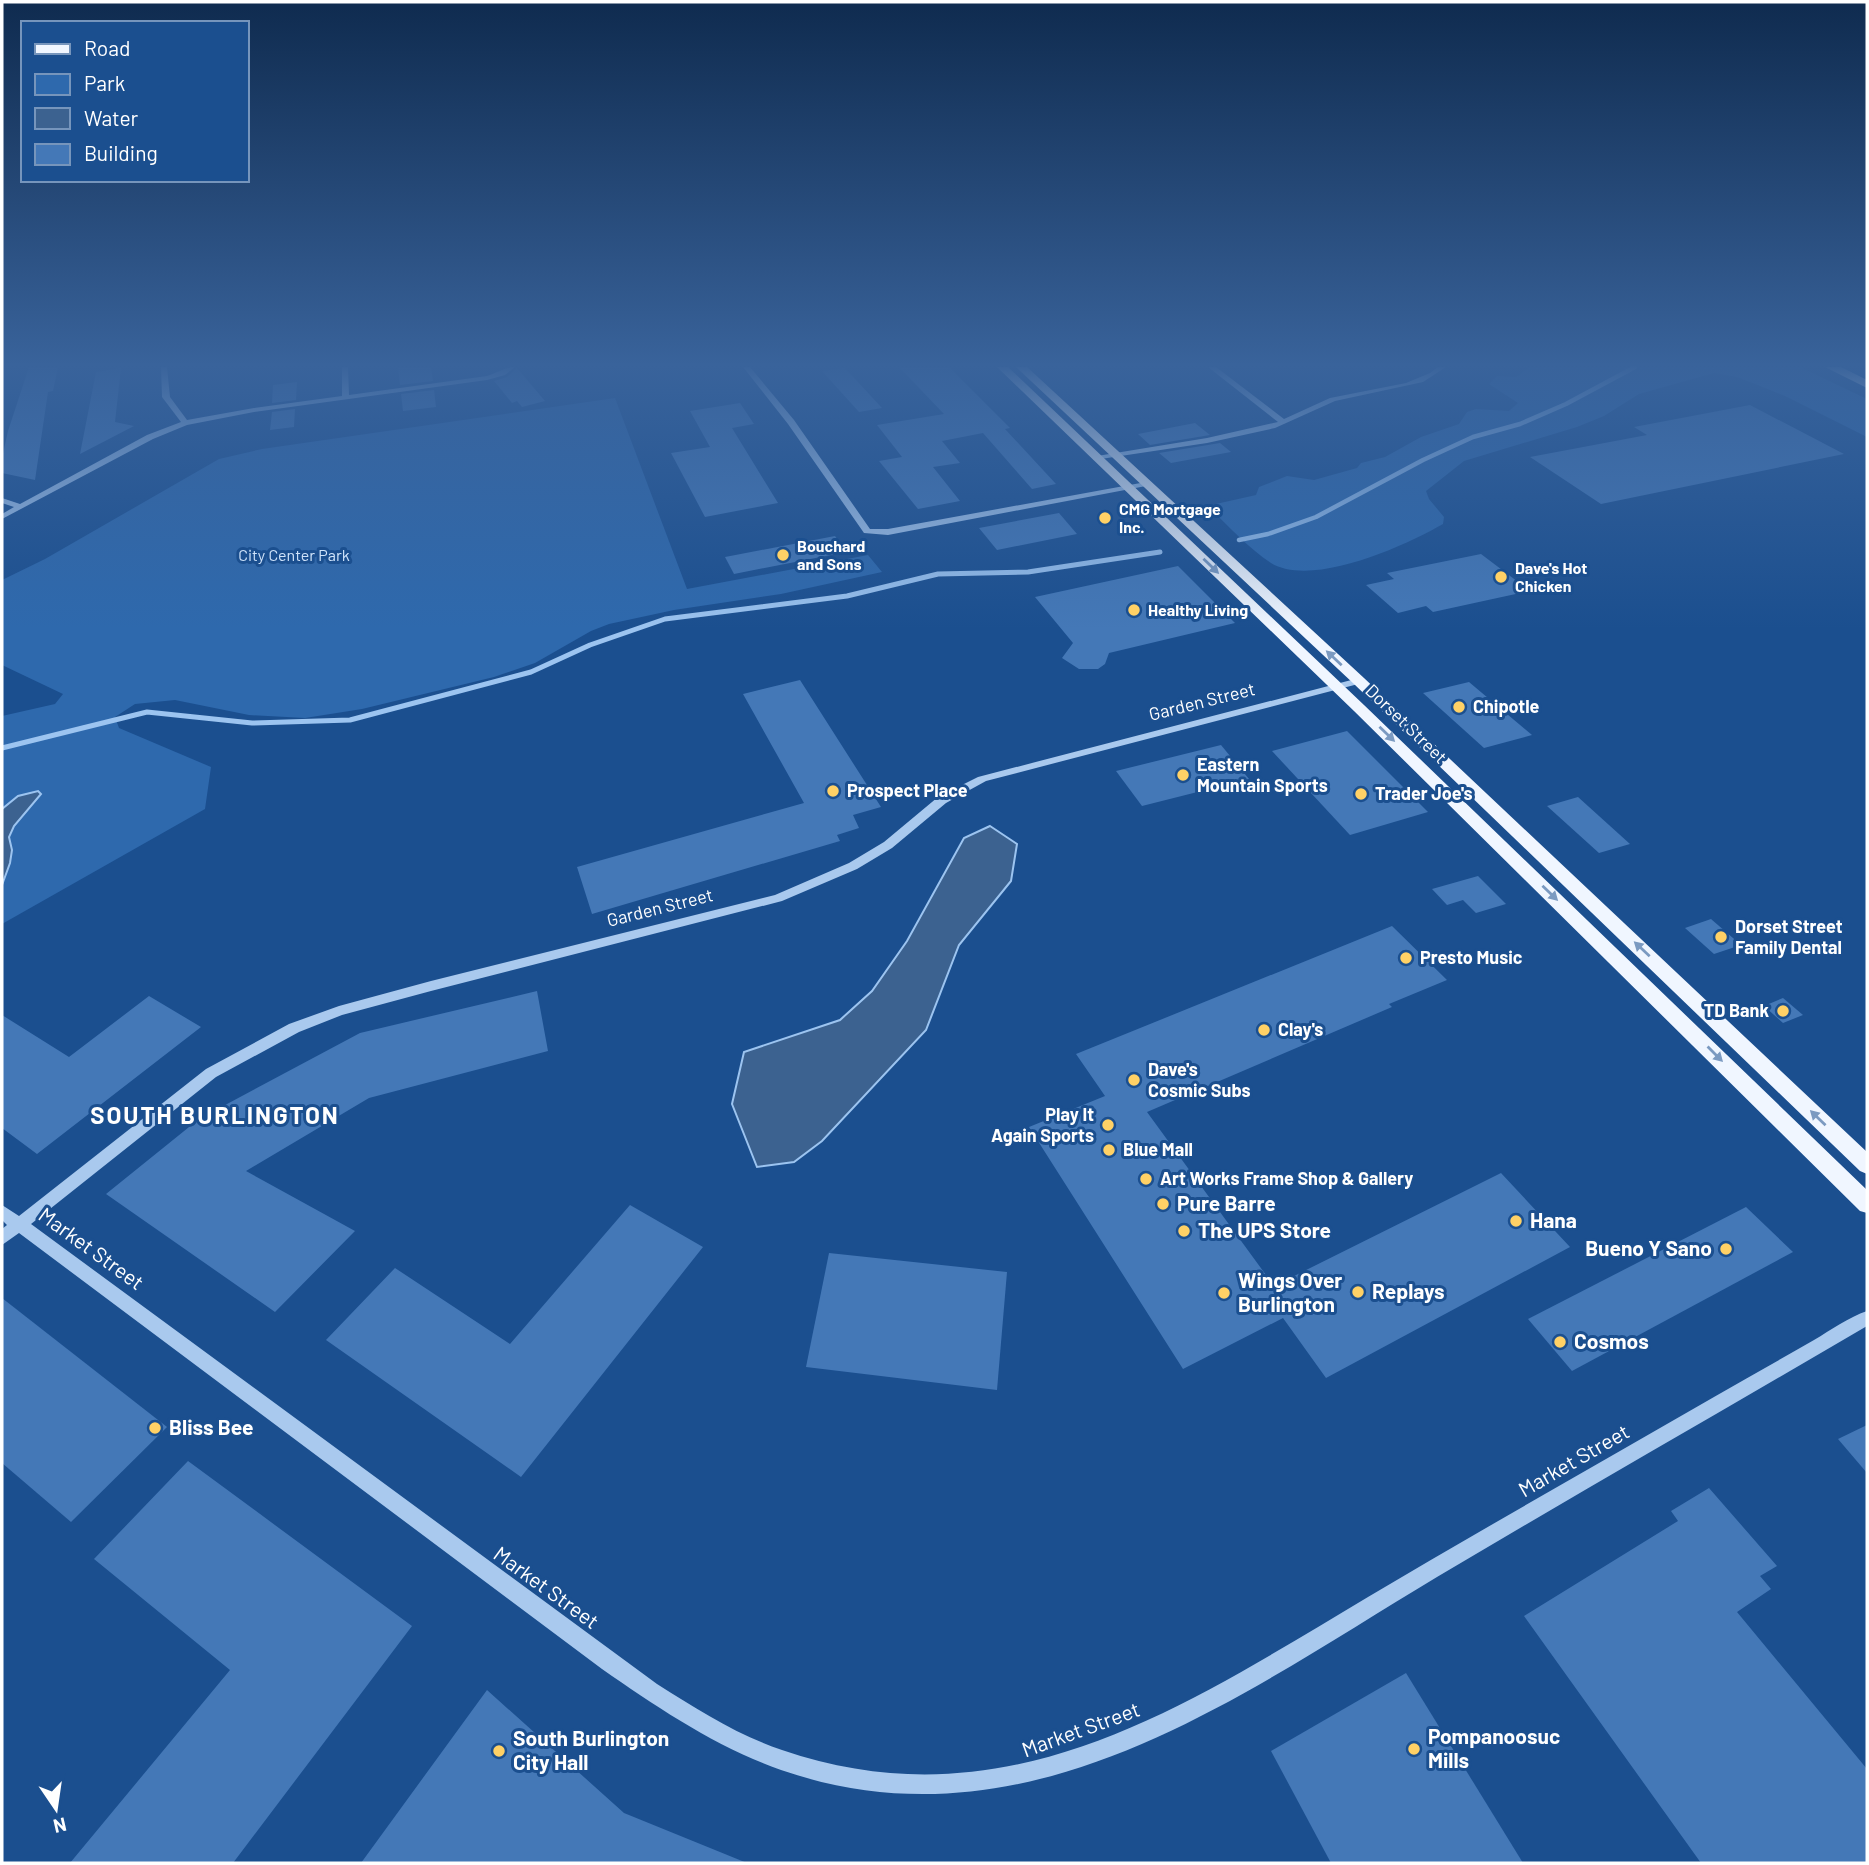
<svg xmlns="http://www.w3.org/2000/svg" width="1869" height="1865" font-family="Barlow,sans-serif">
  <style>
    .green { fill: #2e69ad }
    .water { fill: #3c6290; stroke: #9cc4f0; stroke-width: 2 }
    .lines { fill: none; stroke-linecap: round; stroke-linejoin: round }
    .stream-far1 { stroke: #9cc4f0; stroke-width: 4.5 }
    .stream { stroke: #9cc4f0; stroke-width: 5 }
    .building { fill: #4478b7 }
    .minor { fill: #a9c9ee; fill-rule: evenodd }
    .major { fill: #f0f6ff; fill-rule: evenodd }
    .highway { fill: #fff; fill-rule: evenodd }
    .oneway { fill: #7b9ac1 }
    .poi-dot { fill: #ffd166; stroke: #1b4f8f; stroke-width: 2.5 }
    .labels { text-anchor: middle; stroke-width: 6; stroke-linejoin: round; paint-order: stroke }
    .far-poi-label { font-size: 16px; font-weight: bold; fill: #fff; stroke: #1b4f8f; text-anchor: start }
    .far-park-label { font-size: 16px; fill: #cfe3fa; stroke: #1b4f8f }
    .street-label { font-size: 18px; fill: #fff; stroke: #1b4f8f }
    .poi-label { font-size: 18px; font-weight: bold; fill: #fff; stroke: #1b4f8f; text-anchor: start }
    .near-poi-label { font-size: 21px; font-weight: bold; fill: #fff; stroke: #1b4f8f; text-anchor: start }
    .near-street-label { font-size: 21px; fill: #fff; stroke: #1b4f8f }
    .district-label { font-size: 24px; font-weight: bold; letter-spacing: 2px; fill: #fff; stroke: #1b4f8f }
  </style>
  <rect width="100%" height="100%" fill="#1b4f8f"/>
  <g class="green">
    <path d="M1530 367H1800L1867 399V437L1785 396 1737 377 1714 373 1639 394 1604 416 1577 427 1464 461 1426 491 1429 499 1444 517 1443 524C1405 546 1312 588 1271 563 1248 548 1227 524 1207 506L1256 495 1259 487 1287 476 1314 480 1357 468 1361 463 1385 457 1421 437 1459 424 1467 412 1476 409 1509 411 1518 403 1489 384 1497 376 1516 377Z"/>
    <polygon points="615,398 687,589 868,555 882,572 781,594 674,610 609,624 591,631 535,663 494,677 362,709 305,718 249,715 175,700 135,704 115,717 119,728 211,767 205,809 2,924 2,716 55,704 63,694 2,665 2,580 45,559 219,459 262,449"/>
  </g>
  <g class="water">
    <polygon points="38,791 41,794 14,826 9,837 12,850 10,863 2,885 2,809 18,796"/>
    <polygon points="990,826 1017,844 1011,881 959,945 926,1030 822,1141 794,1162 757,1167 732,1104 744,1052 840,1020 872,991 907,941 964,838"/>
  </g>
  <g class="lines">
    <polyline class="stream-far1" points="1239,540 1268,534 1316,517 1423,460 1473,437 1520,424 1566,404 1635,367"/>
    <polyline class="stream" points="2,748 147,712 252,723 350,720 531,672 590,645 665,619 847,596 938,574 1028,572 1160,552"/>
  </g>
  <g class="building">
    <polygon points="29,367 58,367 53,391 48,392 35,480 2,473 2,458 8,431"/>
    <polygon points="398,367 431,367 433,381 400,385"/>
    <polygon points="899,367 949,367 1010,428 1005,429 1056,484 1032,489 983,433 942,441 960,463 933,467 960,501 918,509 879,461 902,457 877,425 944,414"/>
    <polygon points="121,368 115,422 134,426 80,454 96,372"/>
    <polygon points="517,368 545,401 522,407 517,401 512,403 494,381 507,377"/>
    <polygon points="845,368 882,408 859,412 822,371"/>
    <polygon points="297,382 296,400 272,403 273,385"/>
    <polygon points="434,390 436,407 403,411 401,394"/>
    <polygon points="740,403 754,424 732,428 778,503 705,517 671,453 710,447 690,411"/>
    <polygon points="1750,405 1844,454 1601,504 1530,457 1647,435 1634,427"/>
    <polygon points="295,409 294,427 270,430 272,412"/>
    <polygon points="1195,423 1210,435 1150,445 1138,434"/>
    <polygon points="1220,443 1231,452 1171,463 1159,453"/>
    <polygon points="1059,513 1077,534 997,550 979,528"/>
    <polygon points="835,536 846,552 734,574 725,557"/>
    <polygon points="1481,554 1530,591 1433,612 1426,606 1398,613 1366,585 1394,579 1387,573"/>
    <polygon points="1178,566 1235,623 1109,653 1105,664 1098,669 1079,669 1062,658 1073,643 1035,597"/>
    <polygon points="800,680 881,807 853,815 859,828 837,835 840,841 592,914 577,867 804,803 743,694"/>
    <polygon points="1469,682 1532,735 1484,748 1423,693"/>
    <polygon points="1347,731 1428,812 1350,835 1272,751"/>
    <polygon points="1221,745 1249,779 1142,806 1116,771"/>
    <polygon points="1578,797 1630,844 1599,853 1547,806"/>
    <polygon points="1478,876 1506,904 1476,913 1463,900 1447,905 1432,889"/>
    <polygon points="1711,919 1741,945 1714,954 1685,928"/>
    <polygon points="1392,926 1447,980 1389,1004 1392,1007 1147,1112 1274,1286 1501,1173 1570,1247 1326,1378 1283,1318 1183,1369 1029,1127 1105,1096 1076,1054"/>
    <polygon points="537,991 548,1051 369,1098 246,1171 355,1231 275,1312 106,1194 199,1119 360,1033"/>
    <polygon points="149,996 201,1027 37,1154 2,1128 2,1015 69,1057"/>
    <polygon points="1783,998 1803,1015 1783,1023 1764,1006"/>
    <polygon points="630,1205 703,1247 521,1477 326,1340 395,1268 510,1344"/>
    <polygon points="1746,1207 1793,1252 1572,1371 1528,1319"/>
    <polygon points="829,1253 1007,1272 997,1390 806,1367"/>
    <polygon points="2,1298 167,1427 71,1522 2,1463"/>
    <polygon points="1867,1425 1867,1473 1838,1439"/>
    <polygon points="188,1461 412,1626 233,1863 70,1863 230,1670 94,1559"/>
    <polygon points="1709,1488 1777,1566 1760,1576 1771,1589 1737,1612 1867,1769 1867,1863 1701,1863 1524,1616 1678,1521 1671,1511"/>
    <polygon points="1406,1673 1523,1863 1331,1863 1271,1751"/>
    <polygon points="487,1690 624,1813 747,1863 361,1863"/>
  </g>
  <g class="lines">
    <g class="minor">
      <path d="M161 367H167L170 397 187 420 254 408 342 396V367H348L349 395 487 376C497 373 505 367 515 367L505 375 487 380 254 412 187 425 153 439 2 519V514L14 507 2 503V498L20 504 147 435 181 422 162 397Z"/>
      <polygon points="743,367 750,367 794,420 870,529 888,529 1146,482 1150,484 1146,486 888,535 864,533 788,424"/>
      <polygon points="1208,367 1216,367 1284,419 1330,398 1406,383 1430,373 1438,367 1446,367 1423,382 1335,401 1275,428 1207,443 1094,460 1093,458 1097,456 1207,438 1278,422"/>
      <path d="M1359 678 1364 681 1362 683 986 781 946 803 892 848 857 869 782 901 431 991 342 1015 299 1032 216 1077 31 1224 657 1684C697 1709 737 1735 782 1750 1007 1827 1183 1707 1368 1597 1483 1529 1599 1463 1714 1397 1747 1378 1781 1359 1814 1340 1831 1330 1849 1317 1867 1311V1326C1724 1410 1580 1492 1437 1577 1237 1697 1027 1855 781 1770 716 1747 658 1708 602 1669L19 1233 2 1245V1229L7 1225 2 1220V1205L19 1216 206 1069 289 1024 339 1006 431 981 775 895 849 863 884 842 938 797 978 777Z"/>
    </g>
    <g class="major">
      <polygon points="997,367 1008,367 1364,705 1867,1190 1867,1213 1860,1211 1354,711"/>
      <polygon points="1016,367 1027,367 1364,678 1867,1152 1867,1174 1860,1171 1354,684"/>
    </g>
    <polygon class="highway" points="1825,367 1841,367 1867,380 1867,388"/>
  </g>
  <defs><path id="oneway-solid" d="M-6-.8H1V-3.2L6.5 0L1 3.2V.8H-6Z" transform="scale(1.75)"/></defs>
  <g class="oneway">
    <use href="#oneway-solid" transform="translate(1211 566) rotate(44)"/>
    <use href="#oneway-solid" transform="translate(1334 658) rotate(-137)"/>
    <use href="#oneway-solid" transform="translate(1387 734) rotate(44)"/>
    <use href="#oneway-solid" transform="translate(1550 893) rotate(44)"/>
    <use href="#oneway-solid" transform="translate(1642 949) rotate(-137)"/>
    <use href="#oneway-solid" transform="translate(1715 1054) rotate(45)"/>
    <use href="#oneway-solid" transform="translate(1818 1118) rotate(-136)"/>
  </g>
  <linearGradient id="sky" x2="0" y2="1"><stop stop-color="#0f2b4f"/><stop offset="0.58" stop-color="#39639b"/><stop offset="1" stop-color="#39639b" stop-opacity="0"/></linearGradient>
  <rect width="1869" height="629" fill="url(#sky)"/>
  <g class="poi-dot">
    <circle cx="1105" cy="518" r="7"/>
    <circle cx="783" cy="555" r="7"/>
    <circle cx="1501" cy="577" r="7"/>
    <circle cx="1134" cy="610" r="7"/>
    <circle cx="1459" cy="707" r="7"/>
    <circle cx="1183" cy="775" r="7"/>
    <circle cx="833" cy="791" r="7"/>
    <circle cx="1361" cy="794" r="7"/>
    <circle cx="1721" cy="937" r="7"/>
    <circle cx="1406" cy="958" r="7"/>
    <circle cx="1783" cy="1011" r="7"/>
    <circle cx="1264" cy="1030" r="7"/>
    <circle cx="1134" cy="1080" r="7"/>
    <circle cx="1108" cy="1125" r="7"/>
    <circle cx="1109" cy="1150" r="7"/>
    <circle cx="1146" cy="1179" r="7"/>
    <circle cx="1163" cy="1204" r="7"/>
    <circle cx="1516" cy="1221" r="7"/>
    <circle cx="1184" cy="1231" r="7"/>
    <circle cx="1726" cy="1249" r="7"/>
    <circle cx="1358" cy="1292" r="7"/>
    <circle cx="1224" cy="1293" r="7"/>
    <circle cx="1560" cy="1342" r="7"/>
    <circle cx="155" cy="1428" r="7"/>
    <circle cx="1414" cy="1749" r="7"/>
    <circle cx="499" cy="1751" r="7"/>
  </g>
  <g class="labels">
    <g class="far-poi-label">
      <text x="1119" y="515">CMG Mortgage<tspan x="1119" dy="18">Inc.</tspan></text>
      <text x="797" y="552">Bouchard<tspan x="797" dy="18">and Sons</tspan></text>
      <text x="1515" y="574">Dave's Hot<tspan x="1515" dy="18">Chicken</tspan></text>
      <text x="1148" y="616">Healthy Living</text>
    </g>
    <g class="far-park-label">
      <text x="294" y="561">City Center Park</text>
    </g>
    <g class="street-label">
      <text transform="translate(1202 702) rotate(-14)" y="6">Garden Street</text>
      <text transform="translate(1406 724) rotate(44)" y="6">Dorset Street</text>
      <text transform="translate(660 908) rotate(-14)" y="6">Garden Street</text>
    </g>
    <g class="poi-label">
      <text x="1473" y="713">Chipotle</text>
      <text x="1197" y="771">Eastern<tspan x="1197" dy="21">Mountain Sports</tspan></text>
      <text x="847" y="797">Prospect Place</text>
      <text x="1375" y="800">Trader Joe's</text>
      <text x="1735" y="933">Dorset Street<tspan x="1735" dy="21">Family Dental</tspan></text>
      <text x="1420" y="964">Presto Music</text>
      <text x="1769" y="1017" text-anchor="end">TD Bank</text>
      <text x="1278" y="1036">Clay's</text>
      <text x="1148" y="1076">Dave's<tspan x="1148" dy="21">Cosmic Subs</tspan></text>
      <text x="1094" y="1121" text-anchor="end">Play It<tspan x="1094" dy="21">Again Sports</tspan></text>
      <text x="1123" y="1156">Blue Mall</text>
      <text x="1160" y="1185">Art Works Frame Shop &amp; Gallery</text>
    </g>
    <g class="near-poi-label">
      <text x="1177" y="1211">Pure Barre</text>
      <text x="1530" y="1228">Hana</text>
      <text x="1198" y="1238">The UPS Store</text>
      <text x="1712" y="1256" text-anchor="end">Bueno Y Sano</text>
      <text x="1238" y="1288">Wings Over<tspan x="1238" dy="24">Burlington</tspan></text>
      <text x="1372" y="1299">Replays</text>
      <text x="1574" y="1349">Cosmos</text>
      <text x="169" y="1435">Bliss Bee</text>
      <text x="1428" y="1744">Pompanoosuc<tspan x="1428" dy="24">Mills</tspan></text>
      <text x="513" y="1746">South Burlington<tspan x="513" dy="24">City Hall</tspan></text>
    </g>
    <g class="near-street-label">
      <text transform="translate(91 1249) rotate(36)" y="7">Market Street</text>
      <text transform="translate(1574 1461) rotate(-30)" y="7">Market Street</text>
      <text transform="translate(546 1588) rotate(36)" y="7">Market Street</text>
      <text transform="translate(1081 1730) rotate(-20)" y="7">Market Street</text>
    </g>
    <g class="district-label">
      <text x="215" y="1124">SOUTH BURLINGTON</text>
    </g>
  </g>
  <rect width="1869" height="1865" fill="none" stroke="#ffffff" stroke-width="7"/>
  <rect x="21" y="21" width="228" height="161" fill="#1b4f8f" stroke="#7695bc" stroke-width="2"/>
  <rect x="35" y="44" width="35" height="10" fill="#f0f6ff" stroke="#7695bc" stroke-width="2"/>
  <text x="84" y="56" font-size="21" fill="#ffffff">Road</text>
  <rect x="35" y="74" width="35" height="21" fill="#2e69ad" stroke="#7695bc" stroke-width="2"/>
  <text x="84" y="91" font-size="21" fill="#ffffff">Park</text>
  <rect x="35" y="108" width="35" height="21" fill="#3c6290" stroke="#7695bc" stroke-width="2"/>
  <text x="84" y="126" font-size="21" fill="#ffffff">Water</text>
  <rect x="35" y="144" width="35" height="21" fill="#4478b7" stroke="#7695bc" stroke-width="2"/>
  <text x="84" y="161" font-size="21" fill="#ffffff">Building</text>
  <g transform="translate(56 1809) rotate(167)" stroke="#1b4f8f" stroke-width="5" paint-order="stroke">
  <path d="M0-5L12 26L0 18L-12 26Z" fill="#ffffff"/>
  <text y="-10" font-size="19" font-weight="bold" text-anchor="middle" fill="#ffffff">N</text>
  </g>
</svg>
